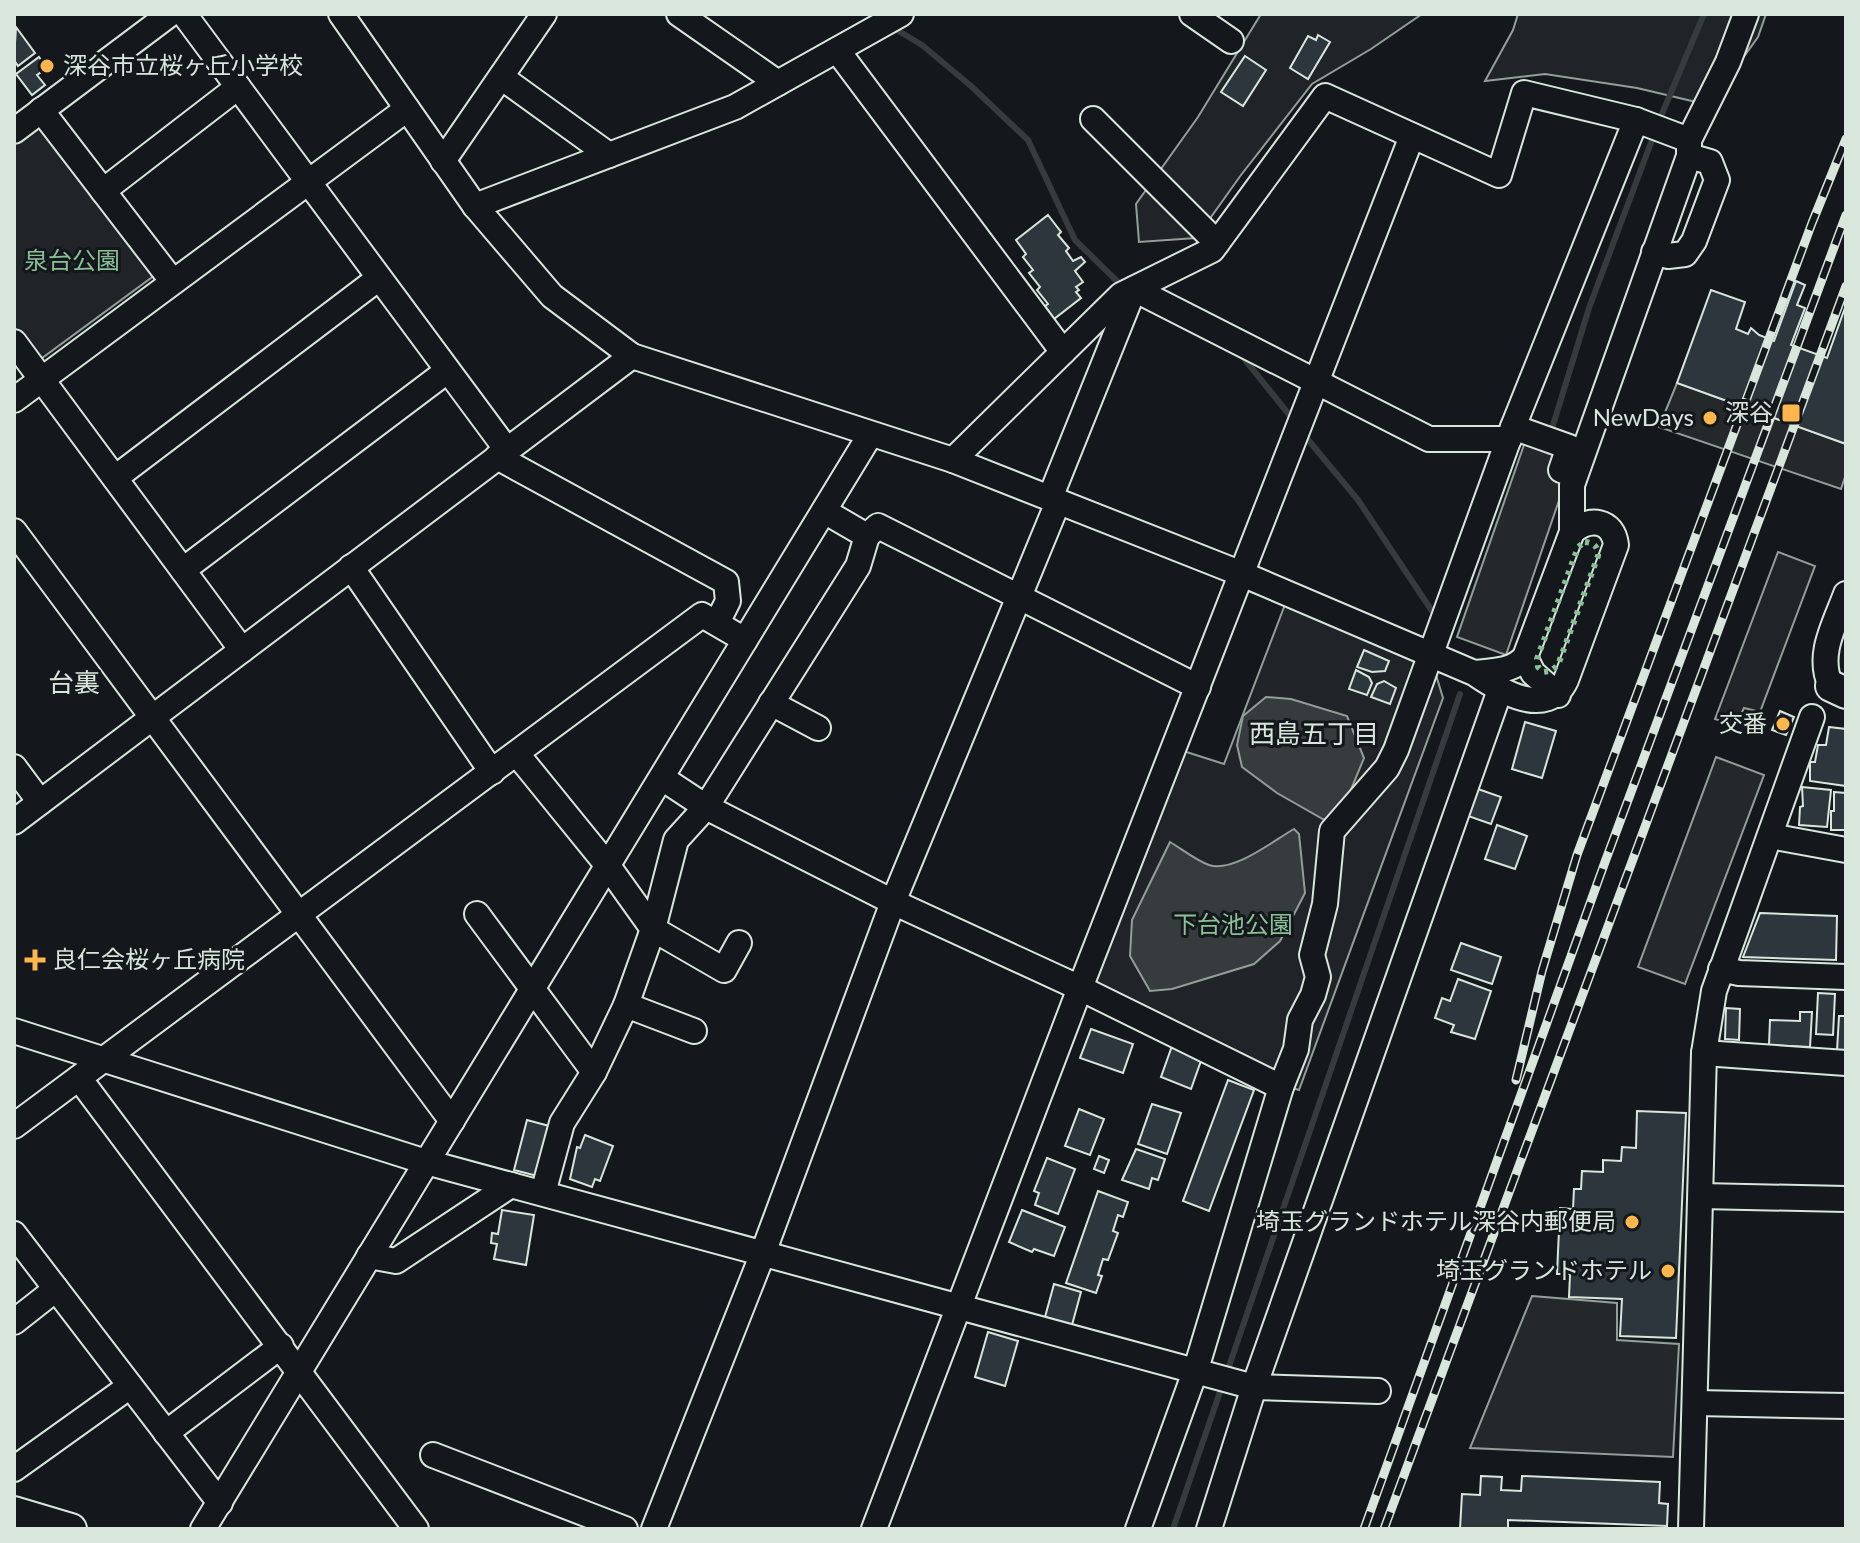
<svg xmlns="http://www.w3.org/2000/svg" width="1860" height="1543" font-family="Lato,'Noto Sans JP',sans-serif">
  <style>
    .green { fill: #202428; stroke: #939e99; stroke-width: 2 }
    .parking { fill: #24282b; stroke: #939e99; stroke-width: 2 }
    .water { fill: #363b3e; stroke: #939e99; stroke-width: 2 }
    .lines { fill: none; stroke-linecap: round; stroke-linejoin: round }
    .stream { stroke: #363b3e; stroke-width: 6 }
    .building { fill: #2c363c; stroke: #d8e6dc; stroke-width: 2 }
    .minor-casing { stroke: #d8e6dc; stroke-width: 28 }
    .major-casing { stroke: #d8e6dc; stroke-width: 34 }
    .minor { stroke: #14181c; stroke-width: 24 }
    .major { stroke: #14181c; stroke-width: 30 }
    .rail-casing { stroke: #d8e6dc; stroke-width: 9 }
    .rail { stroke: #14181c; stroke-width: 6; stroke-dasharray: 18; stroke-linecap: butt }
    .hedge { stroke: #8ac095; stroke-width: 6; stroke-dasharray: 4 6; stroke-linecap: butt }
    .poi-dot { fill: #ffb74d; stroke: #14181c; stroke-width: 3 }
    .labels { text-anchor: middle; stroke-width: 6; stroke-linejoin: round; paint-order: stroke }
    .poi-label { font-size: 24px; fill: #d8e6dc; stroke: #14181c; text-anchor: end }
    .park-label { font-size: 24px; fill: #8ac095; stroke: #14181c }
    .neighbourhood-label { font-size: 26px; fill: #d8e6dc; stroke: #14181c }
  </style>
  <rect width="100%" height="100%" fill="#14181c"/>
  <g class="green">
    <polygon points="1261,14 1422,14 1371,49 1312,84 1241,175 1196,238 1139,242 1136,204 1198,117"/>
    <polygon points="1518,14 1766,14 1758,37 1709,105 1637,88 1545,74 1485,81 1513,30"/>
    <polygon points="39,117 155,275 38,361 14,330 14,137"/>
    <polygon points="1778,552 1815,566 1760,712 1744,708 1736,725 1715,719"/>
    <polygon points="1289,594 1430,655 1443,698 1299,1090 1272,1082 1080,988 1174,748 1224,764"/>
  </g>
  <g class="parking">
    <polygon points="1677,383 1846,444 1846,474 1841,489 1659,427"/>
    <polygon points="1525,442 1563,454 1567,477 1506,655 1457,637"/>
    <polygon points="1716,757 1764,775 1685,984 1638,967"/>
    <polygon points="1532,1296 1617,1303 1617,1340 1679,1344 1673,1457 1470,1448"/>
  </g>
  <g class="water">
    <polygon points="1266,697 1291,699 1347,716 1364,758 1345,804 1328,822 1277,793 1242,767 1237,745 1243,716"/>
    <path d="M1294 829 1299 834 1305 893 1280 941 1254 964 1172 989 1150 991 1130 956 1132 920 1170 842C1182 849 1195 860 1209 865 1233 873 1273 841 1294 829Z"/>
  </g>
  <g class="lines">
    <g class="stream">
      <polyline points="892,27 922,45 971,86 1028,140 1075,240 1123,287"/>
      <polyline points="1659,121 1704,14"/>
      <polyline points="1236,353 1242,356 1291,417"/>
      <polyline points="1550,435 1589,308 1655,132"/>
      <polyline points="1305,436 1358,500 1436,617"/>
      <polyline points="1226,1375 1460,694"/>
      <polyline points="1173,1529 1222,1386"/>
    </g>
  </g>
  <g class="building">
    <polygon points="16,27 35,53 18,66 14,60"/>
    <polygon points="1318,35 1330,42 1308,79 1290,68 1308,36 1316,40"/>
    <polygon points="1245,56 1266,70 1243,106 1221,92"/>
    <polygon points="39,57 47,68 37,75 45,85 32,95 16,74"/>
    <polygon points="1048,215 1061,232 1058,235 1069,248 1066,251 1073,261 1081,257 1085,262 1075,271 1083,282 1076,287 1079,290 1076,292 1081,298 1054,319 1045,306 1048,304 1037,290 1040,287 1029,273 1033,270 1023,257 1026,254 1016,240"/>
    <polygon points="1796,281 1805,285 1797,305 1805,308 1791,345 1827,358 1846,305 1846,444 1677,383 1711,290 1745,302 1736,329 1748,334 1751,328 1759,335 1774,341"/>
    <polygon points="1364,650 1389,661 1385,671 1372,672 1357,667"/>
    <polygon points="1356,670 1369,677 1372,683 1367,695 1349,689"/>
    <polygon points="1384,681 1396,688 1390,704 1371,697 1377,684"/>
    <polygon points="1780,711 1794,717 1786,735 1772,730"/>
    <polygon points="1525,722 1556,731 1542,778 1512,769"/>
    <polygon points="1829,727 1846,729 1846,786 1810,781 1810,762 1815,762 1818,745 1826,745"/>
    <polygon points="1802,787 1831,790 1827,827 1799,825 1800,807 1803,806"/>
    <polygon points="1478,789 1501,797 1491,824 1468,816"/>
    <polygon points="1834,792 1846,793 1846,830 1831,830 1831,811 1834,811"/>
    <polygon points="1497,825 1527,836 1515,869 1485,859"/>
    <polygon points="1760,913 1837,916 1836,960 1743,957"/>
    <polygon points="1461,943 1501,957 1492,984 1451,970"/>
    <polygon points="1458,979 1491,991 1475,1039 1451,1032 1454,1025 1435,1018 1442,998 1450,1001"/>
    <polygon points="1818,993 1835,994 1833,1035 1816,1034"/>
    <polygon points="1726,1008 1740,1009 1739,1040 1725,1039"/>
    <polygon points="1800,1012 1812,1012 1810,1047 1769,1045 1770,1020 1800,1021"/>
    <polygon points="1839,1016 1846,1016 1846,1051 1837,1051"/>
    <polygon points="1091,1029 1133,1044 1123,1073 1080,1058"/>
    <polygon points="1172,1046 1202,1058 1191,1089 1161,1077"/>
    <polygon points="1228,1080 1254,1090 1209,1211 1183,1201"/>
    <polygon points="1152,1104 1181,1113 1167,1154 1138,1144"/>
    <polygon points="1079,1109 1104,1119 1090,1155 1065,1146"/>
    <polygon points="1637,1111 1686,1113 1676,1338 1620,1336 1622,1299 1569,1297 1570,1274 1557,1274 1560,1208 1573,1209 1574,1189 1581,1189 1582,1171 1603,1172 1603,1160 1621,1161 1622,1147 1636,1148"/>
    <polygon points="527,1120 553,1127 541,1177 514,1170"/>
    <polygon points="585,1135 613,1146 600,1181 595,1179 592,1187 570,1179 577,1147 580,1148"/>
    <polygon points="1136,1149 1165,1159 1158,1180 1152,1178 1149,1189 1122,1180"/>
    <polygon points="1099,1156 1109,1160 1104,1173 1094,1169"/>
    <polygon points="1047,1158 1075,1169 1058,1214 1035,1205 1039,1193 1034,1191"/>
    <polygon points="1098,1191 1128,1202 1123,1217 1118,1215 1113,1231 1118,1233 1108,1260 1103,1259 1098,1275 1102,1276 1096,1293 1066,1283"/>
    <polygon points="502,1210 534,1215 526,1265 494,1259 497,1244 491,1243 492,1233 498,1234"/>
    <polygon points="1022,1210 1065,1227 1054,1256 1034,1249 1032,1252 1009,1242"/>
    <polygon points="1054,1284 1081,1292 1072,1325 1045,1317"/>
    <polygon points="988,1332 1018,1341 1005,1386 975,1377"/>
    <polygon points="1481,1476 1502,1477 1501,1490 1521,1491 1522,1476 1660,1482 1659,1503 1668,1504 1667,1526 1508,1520 1508,1529 1460,1529 1462,1494 1480,1495"/>
  </g>
  <g class="lines">
    <g class="minor-casing">
      <g id="minor">
        <polyline points="184,14 507,450"/>
        <path d="M341 14 475 206 552 296 632 356 953 460 1242 574 1474 673C1500 691 1547 720 1566 680L1616 545C1613 519 1589 517 1572 532L1525 657C1512 672 1492 671 1474 673"/>
        <polyline points="679,14 778,83"/>
        <polyline points="1192,14 1231,41"/>
        <polyline points="837,50 1063,352"/>
        <polyline points="501,77 609,155"/>
        <polyline points="41,110 173,282"/>
        <polyline points="1093,119 1217,243"/>
        <polyline points="14,131 170,14"/>
        <polyline points="443,161 544,14"/>
        <polyline points="103,191 238,87"/>
        <polyline points="475,206 735,107 901,14"/>
        <polyline points="1654,252 1668,256 1685,254 1694,241 1717,180 1710,162 1689,156"/>
        <polyline points="14,342 242,650"/>
        <polyline points="14,400 407,109"/>
        <polyline points="1513,427 1569,447 1561,470 1567,472"/>
        <polyline points="497,457 726,582 728,601 717,623"/>
        <polyline points="953,460 1121,295 1212,250 1325,96 1499,175 1524,93 1636,120 1689,140"/>
        <polyline points="115,478 379,278"/>
        <polyline points="1050,498 1134,289 1429,439 1509,439"/>
        <polyline points="14,531 452,1121"/>
        <polyline points="1572,532 1572,485 1689,156 1689,140 1728,62 1746,14"/>
        <polyline points="867,536 878,526 1198,687"/>
        <polyline points="351,567 492,772"/>
        <polyline points="183,570 447,371"/>
        <polyline points="1525,657 1533,673 1558,695"/>
        <path d="M1831 686C1816 655 1835 624 1846 594"/>
        <polyline points="771,703 818,728"/>
        <polyline points="517,754 608,866 653,929 724,970 739,943"/>
        <polyline points="14,767 40,802"/>
        <polyline points="662,778 706,807 893,902 1080,988 1281,1087"/>
        <polyline points="14,822 632,356"/>
        <polyline points="1770,836 1846,850"/>
        <polyline points="477,914 594,1072"/>
        <polyline points="1721,969 1739,973 1846,977"/>
        <polyline points="626,1005 694,1031"/>
        <polyline points="14,1031 426,1162 1254,1387 1378,1391"/>
        <polyline points="1704,1053 1846,1063"/>
        <polyline points="79,1078 416,1529"/>
        <polyline points="14,1126 702,615 745,640"/>
        <polyline points="543,1193 562,1123 594,1072 626,1005 653,929 676,840 706,807 858,566 867,536 824,511"/>
        <polyline points="1701,1196 1846,1199"/>
        <polyline points="14,1234 220,1503"/>
        <polyline points="369,1256 396,1261 511,1185"/>
        <polyline points="14,1322 56,1289"/>
        <polyline points="1696,1403 1846,1406"/>
        <polyline points="166,1433 281,1346"/>
        <polyline points="433,1455 625,1529"/>
        <polyline points="14,1469 130,1386"/>
        <polyline points="203,1529 870,435"/>
        <polyline points="654,1529 763,1253 893,902 1058,502"/>
        <polyline points="874,1529 1080,988 1412,136"/>
        <polyline points="1138,1529 1196,1369 1281,1087 1296,1049 1300,1020 1313,995 1318,977 1312,955 1325,904 1332,831 1387,768 1396,750 1513,427 1636,120"/>
        <polyline points="1209,1529 1254,1387 1500,690"/>
        <polyline points="1691,1529 1704,1053 1714,991 1812,717"/>
      </g>
    </g>
    <g class="major-casing">
      <g id="major">
        <polyline points="1831,686 1846,693"/>
        <polyline points="14,1512 71,1529"/>
      </g>
    </g>
    <use href="#minor" class="minor"/>
    <use href="#major" class="major"/>
    <g class="rail-casing">
      <g id="rail">
        <polyline points="1516,1080 1542,971 1577,855 1812,223 1846,139"/>
        <polyline points="1364,1529 1605,862 1846,215"/>
        <polyline points="1384,1529 1846,286"/>
      </g>
    </g>
    <use href="#rail" class="rail"/>
    <path class="hedge" d="M1585 542C1594 543 1598 546 1598 556L1558 665 1551 671 1543 672 1538 667 1537 659 1578 547Z"/>
  </g>
  <g class="poi-dot">
    <circle cx="47" cy="66" r="8"/>
    <rect x="1781" y="403" width="20" height="20" rx="4"/>
    <circle cx="1710" cy="418" r="8"/>
    <circle cx="1783" cy="724" r="8"/>
    <path d="M31 948h8v8h8v8h-8v8h-8v-8h-8v-8h8z"/>
    <circle cx="1632" cy="1222" r="8"/>
    <circle cx="1668" cy="1271" r="8"/>
  </g>
  <g class="labels">
    <g class="poi-label">
      <text x="63" y="74" text-anchor="start">深谷市立桜ヶ丘小学校</text>
      <text x="1773" y="421">深谷</text>
      <text x="1694" y="426">NewDays</text>
      <text x="1767" y="732">交番</text>
      <text x="53" y="968" text-anchor="start">良仁会桜ヶ丘病院</text>
      <text x="1616" y="1230">埼玉グランドホテル深谷内郵便局</text>
      <text x="1652" y="1279">埼玉グランドホテル</text>
    </g>
    <g class="park-label">
      <text x="72" y="269">泉台公園</text>
      <text x="1233" y="933">下台池公園</text>
    </g>
    <g class="neighbourhood-label">
      <text x="74" y="692">台裏</text>
      <text x="1314" y="743">西島五丁目</text>
    </g>
  </g>
  <rect width="1860" height="1543" fill="none" stroke="#d8e6dc" stroke-width="32"/>
</svg>
